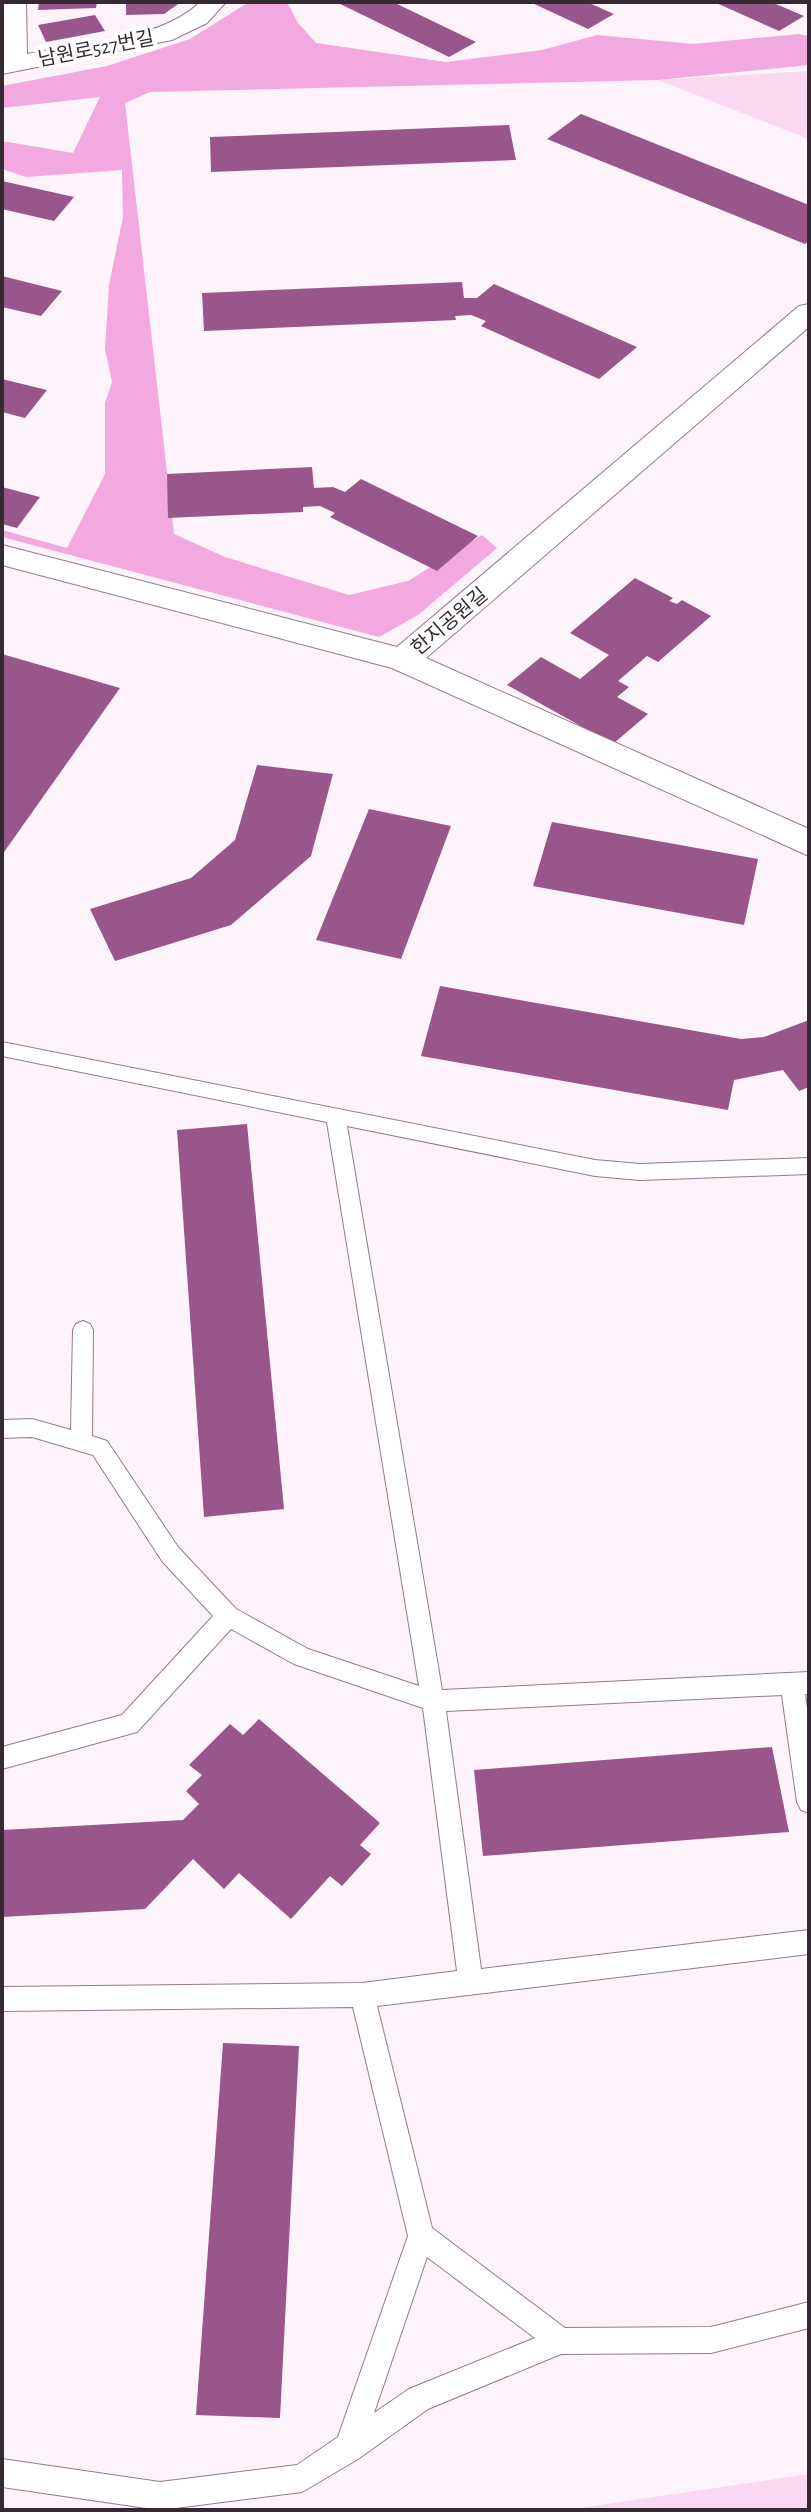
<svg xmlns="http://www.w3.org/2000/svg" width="811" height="2512" font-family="'Alegreya Sans','Noto Sans KR',sans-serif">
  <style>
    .green { fill: #fbd8f2 }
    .forest { fill: #f1a9e0 }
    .building { fill: #98568a }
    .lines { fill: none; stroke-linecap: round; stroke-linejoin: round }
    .service-casing { stroke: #947a8e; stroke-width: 2 }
    .minor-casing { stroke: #947a8e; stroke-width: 2 }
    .service { fill: #fff; fill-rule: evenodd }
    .minor { fill: #fff; fill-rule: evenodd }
    .labels { text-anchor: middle; stroke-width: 8; stroke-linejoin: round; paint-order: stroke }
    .far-street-label { font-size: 20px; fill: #352a33; stroke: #fff }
  </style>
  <rect width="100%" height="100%" fill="#fef2fb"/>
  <g class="green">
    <polygon points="809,71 809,139 658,80"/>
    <polygon points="809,2474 809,2510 566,2510"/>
  </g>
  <polygon class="forest" points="249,2 287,2 298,23 316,43 446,62 542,50 597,35 693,44 799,34 809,36 809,65 658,80 150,92 125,103 174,534 225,557 349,595 408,581 482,535 497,548 418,615 379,637 2,537 2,530 67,548 105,474 105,403 112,382 105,349 109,285 123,217 122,170 26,177 2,169 2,141 73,153 100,97 2,108 2,86 107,66 190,39"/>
  <g class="building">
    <polygon points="39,2 97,2 96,8 38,10"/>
    <polygon points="126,2 181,2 164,14 126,15"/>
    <polygon points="336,2 393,2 476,42 449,57"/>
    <polygon points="530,2 587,2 614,14 588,29"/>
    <polygon points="714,2 771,2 804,16 779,31"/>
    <polygon points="95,15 105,31 46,42 38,25"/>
    <polygon points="581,114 809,205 809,241 805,244 547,139"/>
    <polygon points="509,125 516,160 211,172 210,137"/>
    <polygon points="2,181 74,197 54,221 2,209"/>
    <polygon points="2,276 62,291 41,316 2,307"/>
    <polygon points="462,282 464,298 477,298 494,284 637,347 599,379 481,326 486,321 471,315 455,316 456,320 204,331 202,293"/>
    <polygon points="2,379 47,390 25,418 2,412"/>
    <polygon points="312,467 314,488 333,487 345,492 361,479 478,536 437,571 330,517 335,513 320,506 303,507 303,512 168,518 167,474"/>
    <polygon points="2,487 40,497 17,528 2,524"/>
    <polygon points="635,578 673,598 669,601 677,604 682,600 711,616 658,662 647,656 618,681 629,687 617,697 648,714 613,744 507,685 541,657 580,679 609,655 570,633"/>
    <polygon points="2,654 120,688 2,855"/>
    <polygon points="257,765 333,774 311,856 231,925 115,961 90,909 191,878 235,840"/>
    <polygon points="369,809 451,826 401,959 316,940"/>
    <polygon points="552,822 758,859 744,925 533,886"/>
    <polygon points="440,986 741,1039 764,1037 809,1020 809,1087 799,1091 783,1070 734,1080 728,1110 421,1056"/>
    <polygon points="247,1124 284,1509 204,1517 177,1130"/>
    <polygon points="259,1719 380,1823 360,1845 371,1854 342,1886 330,1876 291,1919 239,1873 224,1889 193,1859 145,1909 2,1917 2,1830 183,1820 199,1804 186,1791 202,1775 189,1765 230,1724 243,1735"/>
    <polygon points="772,1747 789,1832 483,1856 474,1770"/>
    <polygon points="223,2043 299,2046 280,2418 196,2415"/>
  </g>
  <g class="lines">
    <g class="service-casing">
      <path id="service" d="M2 1042 595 1160 640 1164 809 1158V1174L640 1180 595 1176 347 1126 442 1690 809 1672V1694H805L809 1722V1813L801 1810 797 1802 782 1695 446 1711 481 1969 809 1930V1954L377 2006 432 2228 565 2328 711 2327 809 2302V2328L711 2353 561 2354 428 2409 358 2459 302 2492 160 2510 2 2487V2459L160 2482 297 2465 338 2437 408 2236 353 2007 2 2011V1987L362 1983 457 1971 423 1708 294 1664 231 1629 137 1732 2 1769V1747L122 1715 213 1616 162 1561 93 1455 32 1437 2 1438V1420L32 1419 71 1430 73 1330 76 1324 83 1321 90 1324 93 1330 92 1436 107 1441 178 1547 236 1609 308 1649 419 1686 327 1122 2 1056ZM427 2257 535 2338 409 2389 374 2413Z"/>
    </g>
    <g class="minor-casing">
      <g id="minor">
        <path d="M2 2H26L27 54C79 44 162 40 200 2H226L207 23 172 40 2 74Z"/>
        <polygon points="809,304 809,327 426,658 809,829 809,856 392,668 2,565 2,545 397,647 799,306"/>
      </g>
    </g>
    <use href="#service" class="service"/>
    <use href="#minor" class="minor"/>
  </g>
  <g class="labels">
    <g class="far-street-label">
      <text transform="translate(96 48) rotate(-11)" y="7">남원로527번길</text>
      <text transform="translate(449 621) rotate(-40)" y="7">한지공원길</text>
    </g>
  </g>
  <rect width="811" height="2512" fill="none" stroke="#352a33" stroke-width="8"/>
</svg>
